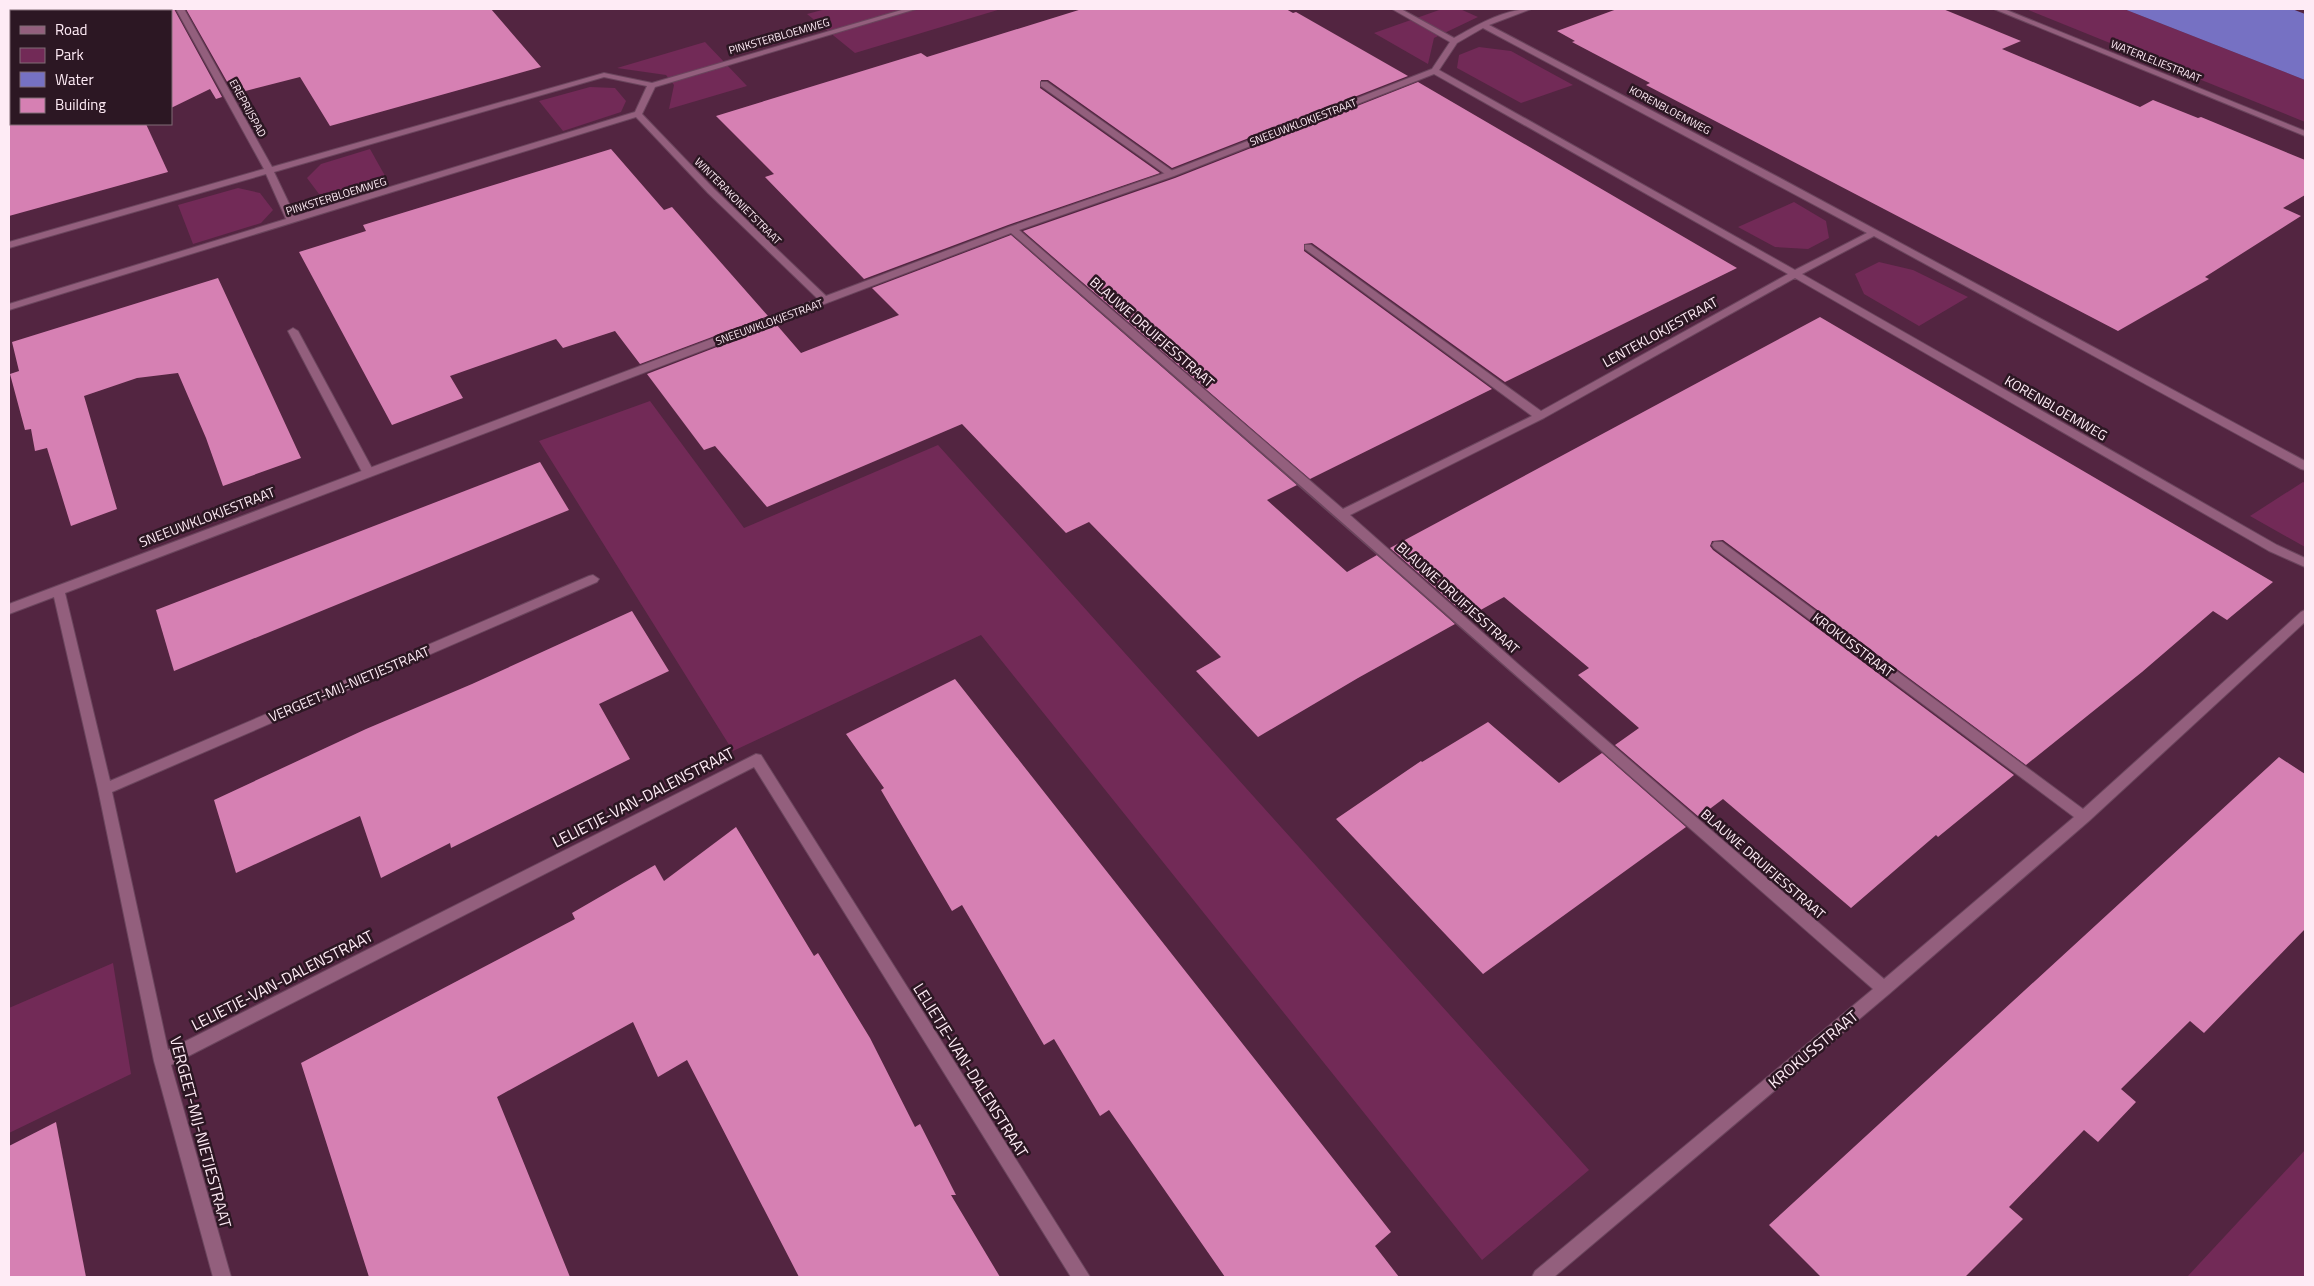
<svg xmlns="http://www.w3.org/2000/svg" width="2314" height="1286" font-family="'Titillium Web',sans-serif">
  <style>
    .green { fill: #722a57 }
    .water { fill: #7671c3 }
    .building { fill: #d680b3 }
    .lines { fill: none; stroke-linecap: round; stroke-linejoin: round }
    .pedestrian-casing { stroke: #6b455d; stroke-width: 2 }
    .minor-casing { stroke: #6b455d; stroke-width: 2 }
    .pedestrian { fill: #935f7d; fill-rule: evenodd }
    .minor { fill: #935f7d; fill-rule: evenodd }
    .labels { text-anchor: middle; stroke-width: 5; stroke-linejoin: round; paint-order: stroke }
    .far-street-label { font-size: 11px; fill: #feebf5; stroke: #2c1723 }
    .street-label { font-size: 14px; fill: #feebf5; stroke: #2c1723 }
    .near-street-label { font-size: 16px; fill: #feebf5; stroke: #2c1723 }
  </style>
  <rect width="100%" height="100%" fill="#532541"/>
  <g class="green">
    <polygon points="19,9 157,9 146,11 20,11"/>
    <polygon points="826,9 1001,9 855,53 807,14"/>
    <polygon points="1442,9 1460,9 1478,17 1434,38 1428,64 1374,33"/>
    <polygon points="2026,9 2124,9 2305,80 2305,122"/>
    <polygon points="705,42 747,86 669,109 674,85 666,75 617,68"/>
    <polygon points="1479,47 1511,51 1573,85 1521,103 1457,68 1459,55"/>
    <polygon points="590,87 615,88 626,101 621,112 563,131 539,101"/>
    <polygon points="370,149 389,183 347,194 319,194 307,178 321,164"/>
    <polygon points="238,188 260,193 273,210 261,223 193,244 178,205"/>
    <polygon points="1794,202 1826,221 1829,238 1808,249 1775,247 1738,227"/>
    <polygon points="1879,262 1913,270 1968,297 1919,326 1864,294 1855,274"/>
    <polygon points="650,401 744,528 938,445 1589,1170 1482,1260 981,635 733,751 539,441"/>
    <polygon points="2303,482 2305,483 2305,547 2250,516"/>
    <polygon points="113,963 131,1074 9,1133 9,1008"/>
    <polygon points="2305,1150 2305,1277 2187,1277"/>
  </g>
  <polygon class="water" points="2124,9 2292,9 2305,14 2305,80"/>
  <g class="building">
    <polygon points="171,9 174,9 222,97 216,99 210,89 171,108"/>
    <polygon points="186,9 491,9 541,67 330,126 300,77 234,94"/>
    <polygon points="1082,9 1286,9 1293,13 1296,12 1408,76 1172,168 1048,80 1041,80 1040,88 1160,173 1008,225 864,279 765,177 774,174 716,116 921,53 927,57"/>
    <polygon points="1617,9 1943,9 2021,41 2002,49 2140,107 2153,100 2198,118 2201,117 2305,160 2305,195 2283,208 2301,216 2205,277 2209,279 2118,331 1646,85 1650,83 1572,42 1575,41 1557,31"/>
    <polygon points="1418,82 1737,268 1505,382 1312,243 1304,244 1304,251 1492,389 1310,479 1023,231 1175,178"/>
    <polygon points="9,124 146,124 168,172 9,216"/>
    <polygon points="611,149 664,210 672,207 768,316 640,364 615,331 563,348 556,339 450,376 463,398 392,425 299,252 366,231 363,225"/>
    <polygon points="1011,235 1297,485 1267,500 1347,572 1377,555 1455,624 1358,678 1258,737 1196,671 1221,657 1089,522 1066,533 962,424 767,507 715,446 704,450 647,374 776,324 801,353 899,315 872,288"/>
    <polygon points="218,278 301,458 223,486 206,438 178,373 137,378 84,396 117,509 71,526 47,448 35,451 31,429 25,430 10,374 19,371 12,342"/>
    <polygon points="1820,317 2273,582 2227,620 2213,611 2142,672 2026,765 1723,540 1712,541 1710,546 1713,550 2014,775 1938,837 1936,835 1851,908 1723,799 1699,817 1615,745 1639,728 1578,675 1589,668 1504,597 1468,617 1390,548"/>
    <polygon points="540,462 569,510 174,671 156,610"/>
    <polygon points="632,611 669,671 599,704 630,759 451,848 450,843 381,878 360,816 236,873 214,800 366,729 472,684"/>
    <polygon points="955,679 1391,1232 1375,1246 1399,1277 1225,1277 1109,1110 1100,1116 1054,1039 1044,1045 962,905 952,911 881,790 884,788 846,734"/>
    <polygon points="1488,722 1559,783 1602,753 1686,827 1483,974 1336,819 1421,761 1422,762"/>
    <polygon points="2279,757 2305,774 2305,929 2204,1033 2190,1021 2121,1089 2136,1102 2098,1142 2084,1130 2047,1168 2009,1207 2023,1219 1965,1277 1821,1277 1769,1225"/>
    <polygon points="736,827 814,956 818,953 870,1038 915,1127 920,1124 956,1195 951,1195 1000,1277 799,1277 687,1060 658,1077 633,1022 497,1097 570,1277 369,1277 301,1063 575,919 572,913 655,865 664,881"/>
    <polygon points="56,1122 86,1277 9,1277 9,1146"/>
  </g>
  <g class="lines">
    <g class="pedestrian-casing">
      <g id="pedestrian">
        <polygon points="1041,82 1047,82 1174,172 1174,176 1168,176 1041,86"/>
        <polygon points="293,328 298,331 374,472 372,475 364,475 362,472 288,331"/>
      </g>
    </g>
    <g class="minor-casing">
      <g id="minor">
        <path d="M176 9H184L272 167 604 73 652 83 905 9H916L655 87 642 114 714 189 826 296 1009 227 1168 172 1432 69 1450 42 1392 9H1401L1454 38C1477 25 1504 9 1531 9L1489 25 1778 177 2305 461V470L2301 469 1874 236 1802 274 2277 545 2305 558V567L2269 551 1795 278 1544 418 1350 515 1518 664 1884 979 2074 817 1714 548 1712 545 1714 542H1722L2083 809 2301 612 2305 610V622L2089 821 1889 994 1554 1277H1532L1535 1271 1873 989C1585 737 1299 483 1011 233L65 593 110 781 589 576 593 575 599 579 597 582 112 792 168 1050 756 754 761 755 1090 1277H1071L754 767 171 1065 231 1277H213L154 1061 98 789 54 597 9 614V604L818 299 708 193 636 117 9 310V304L286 219 266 174 9 248V242L264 169ZM1483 28 1867 233 1795 270 1439 70 1457 43ZM1434 74 1788 274 1541 411 1311 245H1305V249L1532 416 1343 509 1019 230 1174 176ZM604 77 647 86 635 112 295 216 274 172Z"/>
        <polygon points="1994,9 2004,9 2305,131 2305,136"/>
      </g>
    </g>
    <use href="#pedestrian" class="pedestrian"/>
    <use href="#minor" class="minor"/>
  </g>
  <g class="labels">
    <g class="far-street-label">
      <text transform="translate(779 36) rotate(-16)" y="4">PINKSTERBLOEMWEG</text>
      <text transform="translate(2156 61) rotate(22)" y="4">WATERLELIESTRAAT</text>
      <text transform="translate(248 108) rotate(61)" y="4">EREPRIJSPAD</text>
      <text transform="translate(1670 110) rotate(28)" y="4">KORENBLOEMWEG</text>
      <text transform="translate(1303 122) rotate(-21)" y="4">SNEEUWKLOKJESTRAAT</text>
      <text transform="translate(336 196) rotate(-17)" y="4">PINKSTERBLOEMWEG</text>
      <text transform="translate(738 201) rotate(45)" y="4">WINTERAKONIETSTRAAT</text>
      <text transform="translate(769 322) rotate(-20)" y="4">SNEEUWKLOKJESTRAAT</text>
    </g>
    <g class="street-label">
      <text transform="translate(1152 332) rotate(41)" y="5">BLAUWE DRUIFJESSTRAAT</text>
      <text transform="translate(1660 332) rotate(-29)" y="5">LENTEKLOKJESTRAAT</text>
      <text transform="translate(2056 408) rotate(30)" y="5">KORENBLOEMWEG</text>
      <text transform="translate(207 517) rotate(-21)" y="5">SNEEUWKLOKJESTRAAT</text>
      <text transform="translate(1458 598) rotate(42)" y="5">BLAUWE DRUIFJESSTRAAT</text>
      <text transform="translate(1853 645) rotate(37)" y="5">KROKUSSTRAAT</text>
      <text transform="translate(349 684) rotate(-23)" y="5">VERGEET-MIJ-NIETJESTRAAT</text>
      <text transform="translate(1763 864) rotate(41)" y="5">BLAUWE DRUIFJESSTRAAT</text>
    </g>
    <g class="near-street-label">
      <text transform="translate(643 797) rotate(-27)" y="6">LELIETJE-VAN-DALENSTRAAT</text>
      <text transform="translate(282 980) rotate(-27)" y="6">LELIETJE-VAN-DALENSTRAAT</text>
      <text transform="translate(1813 1049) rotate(-40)" y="6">KROKUSSTRAAT</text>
      <text transform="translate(971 1070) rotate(58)" y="6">LELIETJE-VAN-DALENSTRAAT</text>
      <text transform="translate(201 1132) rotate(75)" y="6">VERGEET-MIJ-NIETJESTRAAT</text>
    </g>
  </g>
  <rect width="2314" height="1286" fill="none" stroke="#feebf5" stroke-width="20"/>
  <rect x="10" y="10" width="162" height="115" fill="#2c1723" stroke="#806c77"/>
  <rect x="20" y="26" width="25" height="8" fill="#935f7d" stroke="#806c77"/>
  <text x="55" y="35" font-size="15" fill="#feebf5">Road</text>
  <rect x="20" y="48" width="25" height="15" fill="#722a57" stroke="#806c77"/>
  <text x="55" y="60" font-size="15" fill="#feebf5">Park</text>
  <rect x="20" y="72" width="25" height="15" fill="#7671c3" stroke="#806c77"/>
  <text x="55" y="85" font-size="15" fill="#feebf5">Water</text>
  <rect x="20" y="98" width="25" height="15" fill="#d680b3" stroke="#806c77"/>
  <text x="55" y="110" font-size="15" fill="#feebf5">Building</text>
</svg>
